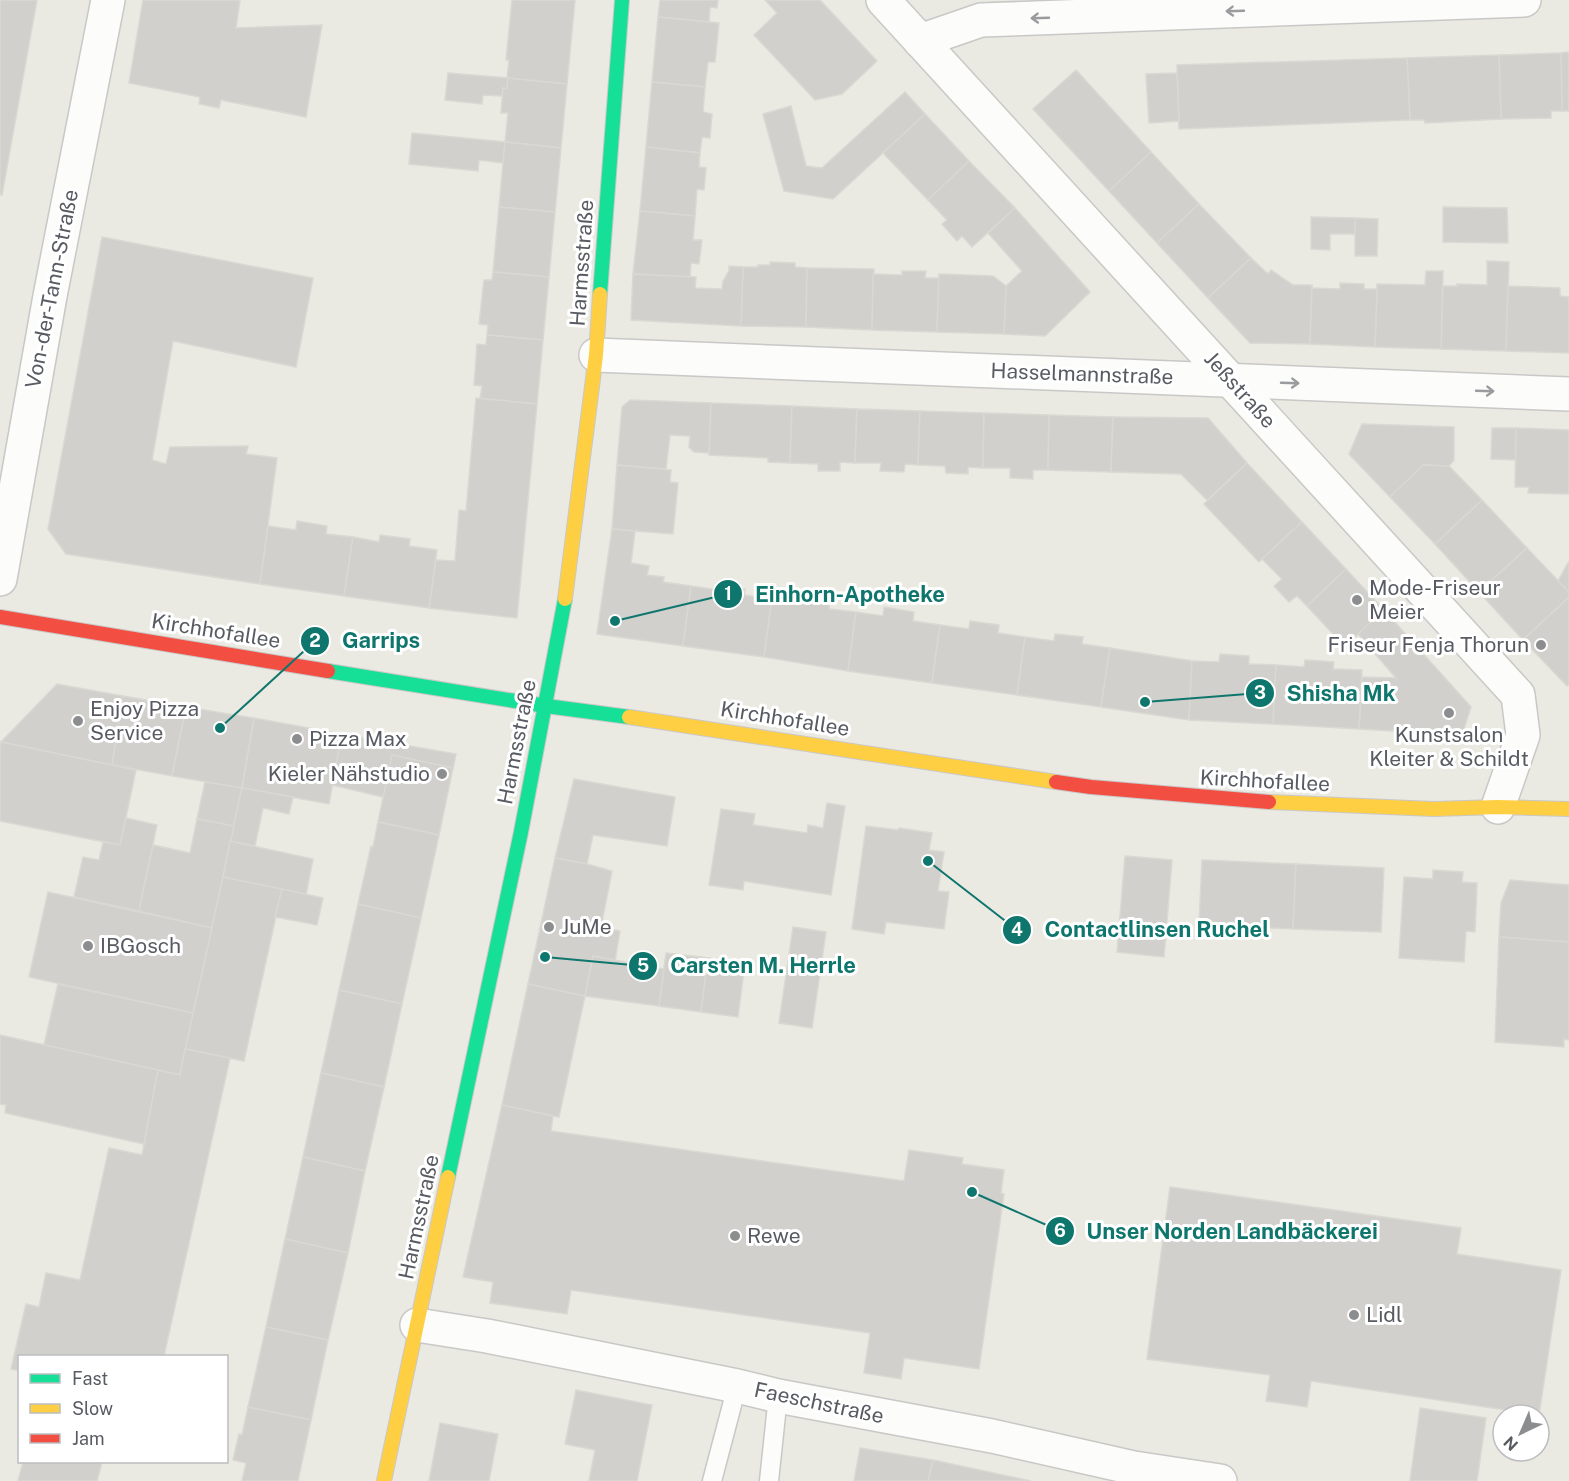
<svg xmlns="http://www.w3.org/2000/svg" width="1569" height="1481" font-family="'Public Sans',sans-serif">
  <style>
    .building { fill: #d1d0cc; stroke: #d9d8d2; stroke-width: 1.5 }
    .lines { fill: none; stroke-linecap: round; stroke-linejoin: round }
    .lane-casing { stroke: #c8c8c7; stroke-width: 21 }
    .street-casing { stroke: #c8c8c7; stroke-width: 36 }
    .fast-casing { stroke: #c9c8c8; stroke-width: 16 }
    .slow-casing { stroke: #c9c8c8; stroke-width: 16 }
    .jam-casing { stroke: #c9c8c8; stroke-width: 16 }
    .lane { stroke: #fcfcfb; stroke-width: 18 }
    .street { stroke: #fcfcfb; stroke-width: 33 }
    .fast { stroke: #16e098; stroke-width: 14 }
    .slow { stroke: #ffcf43; stroke-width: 14 }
    .jam { stroke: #f24e42; stroke-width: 14 }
    .oneway { stroke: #9a9b9f }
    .poi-dot { fill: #8b8d8f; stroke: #fff; stroke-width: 2 }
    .labels { text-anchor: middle; stroke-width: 6; stroke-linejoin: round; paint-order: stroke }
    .street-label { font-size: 21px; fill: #585b62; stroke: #fff }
    .poi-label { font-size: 21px; fill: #585b62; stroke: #fff; text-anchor: start }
    .leader { fill: none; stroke: #0f766e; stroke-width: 2 }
    .callout-dot { fill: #0f766e; stroke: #fff; stroke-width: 2 }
    .mark-label { font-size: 18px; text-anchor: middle; font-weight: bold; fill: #fff }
    .callout-label { font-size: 22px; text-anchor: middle; font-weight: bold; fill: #0f766e; stroke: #fff; stroke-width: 6; stroke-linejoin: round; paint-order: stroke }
  </style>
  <rect width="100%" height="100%" fill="#eae9e2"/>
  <g class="building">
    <polygon points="0,0 37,0 2,195 0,195"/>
    <polygon points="143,0 240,0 236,28 322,25 306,117 221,100 219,108 199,104 200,97 129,83"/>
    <polygon points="512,0 575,0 567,84 507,79 509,60 506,60"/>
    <polygon points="660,0 718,0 717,8 710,7 709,22 658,17"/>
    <polygon points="765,0 820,0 877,61 842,94 815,100 754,35 777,13"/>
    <polygon points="658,17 719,23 715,62 708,62 705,87 652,82"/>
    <polygon points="1569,52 1569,111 1562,111 1561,53"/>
    <polygon points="1561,53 1562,111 1551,111 1551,118 1501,119 1499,55"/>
    <polygon points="1499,55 1501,119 1425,123 1424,120 1410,120 1407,58"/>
    <polygon points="1407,58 1410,120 1179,129 1177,65"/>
    <polygon points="1076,70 1151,152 1109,191 1033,109"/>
    <polygon points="448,73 508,78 507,89 503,88 503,96 483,95 482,104 445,100"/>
    <polygon points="1177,73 1179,121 1149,123 1146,74"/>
    <polygon points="508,78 567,84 561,148 505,142 508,113 501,113 503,88 507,89"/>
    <polygon points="652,82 705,87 703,112 712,114 710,138 702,137 700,153 646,147"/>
    <polygon points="905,92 925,114 833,199 784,191 763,114 791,106 806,166 822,168"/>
    <polygon points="925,114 969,161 928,200 883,153"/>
    <polygon points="412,133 505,142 503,163 479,160 478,171 409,164"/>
    <polygon points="505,142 561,148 555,212 499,207"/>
    <polygon points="646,147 700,153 699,167 706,168 704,190 697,189 695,216 640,211"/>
    <polygon points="1151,152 1199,204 1157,243 1109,191"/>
    <polygon points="969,161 1015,208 972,247 962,236 957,241 942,224 947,220 928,200"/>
    <polygon points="1199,204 1251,258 1208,298 1157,243"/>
    <polygon points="499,207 555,212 549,277 493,272"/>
    <polygon points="1443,207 1507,208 1508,243 1443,242"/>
    <polygon points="1015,208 1090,292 1045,336 1004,334 1006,286 1022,271 988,233"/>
    <polygon points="640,211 695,216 693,240 702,240 699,264 691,263 690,277 633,274"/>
    <polygon points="1311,217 1355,218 1355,234 1330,234 1330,250 1311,249"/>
    <polygon points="1355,218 1378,219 1377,256 1355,256"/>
    <polygon points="102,237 313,278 296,367 173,341 152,460 166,464 170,447 248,446 246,454 277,458 260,584 66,554 48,529"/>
    <polygon points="1251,258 1268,274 1271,270 1293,285 1312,285 1310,344 1250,343 1208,298"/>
    <polygon points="1487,261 1509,262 1506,351 1441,349 1443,286 1457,286 1457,284 1487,285"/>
    <polygon points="770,262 795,263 795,267 807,268 806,327 741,326 743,267 758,267 758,265 770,265"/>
    <polygon points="729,266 743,267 741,326 631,320 633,274 696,277 695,288 722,289 723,281 729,271"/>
    <polygon points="807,268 874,269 872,330 806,327"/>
    <polygon points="902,271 926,271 925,278 939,278 937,332 872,330 873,274 902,275"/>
    <polygon points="1426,271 1443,271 1441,349 1375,347 1377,284 1425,285"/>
    <polygon points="493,272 549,277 543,340 487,335 488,325 479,324 484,280 492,280"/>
    <polygon points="939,274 993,276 1006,286 1004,334 937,332"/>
    <polygon points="1340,283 1364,284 1364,289 1377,289 1375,347 1310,344 1312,288 1340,289"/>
    <polygon points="1508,286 1560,288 1560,296 1569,297 1569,353 1506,351"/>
    <polygon points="487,335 543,340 537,404 480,399 482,386 474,385 477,344 486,345"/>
    <polygon points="476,398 537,404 517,618 429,608 436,560 455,561 459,510 466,511"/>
    <polygon points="630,400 711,403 709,453 694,452 689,447 690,436 670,435 666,469 617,465 622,407"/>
    <polygon points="711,403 792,406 790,463 768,462 768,458 709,455"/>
    <polygon points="792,406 857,409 855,463 840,462 840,471 818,471 818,464 790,463"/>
    <polygon points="857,409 920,411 918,465 905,464 904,472 880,471 881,463 855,463"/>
    <polygon points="920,411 984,413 983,468 968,467 968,474 946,473 945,466 918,465"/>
    <polygon points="984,413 1049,415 1048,470 1033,470 1033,479 1010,478 1010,468 983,468"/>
    <polygon points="1049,415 1113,417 1111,472 1048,470"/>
    <polygon points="1113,417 1208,418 1247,463 1207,500 1181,474 1111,472"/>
    <polygon points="1362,424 1454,427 1454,460 1449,466 1423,465 1390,497 1349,454"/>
    <polygon points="1492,428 1516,428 1516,460 1491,459"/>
    <polygon points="1516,428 1569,430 1569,494 1528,493 1529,487 1515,487"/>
    <polygon points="1247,463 1302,522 1259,562 1204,504"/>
    <polygon points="617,465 671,470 670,482 678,483 673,534 612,529"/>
    <polygon points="1423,465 1449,466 1482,500 1435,544 1390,497"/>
    <polygon points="1482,500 1527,548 1479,592 1435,544"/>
    <polygon points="297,521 327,526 326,534 353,537 344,596 260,584 268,526 296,530"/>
    <polygon points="1302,522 1346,569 1307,606 1297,596 1289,602 1274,586 1282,579 1262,559"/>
    <polygon points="612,529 635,531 631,563 649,566 647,575 664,577 663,582 691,586 683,646 597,634"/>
    <polygon points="380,535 410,539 409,546 437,550 429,608 344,596 353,537 379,542"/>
    <polygon points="1527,548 1569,592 1569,597 1523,640 1479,592"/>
    <polygon points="1569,561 1569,592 1558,581"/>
    <polygon points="1346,569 1384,610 1345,647 1307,606"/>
    <polygon points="691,586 719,590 719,586 745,589 744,595 772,599 764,657 683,646"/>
    <polygon points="800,596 830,600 829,609 856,612 848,671 764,657 772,599 799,603"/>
    <polygon points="1569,597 1569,684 1567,686 1523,640"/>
    <polygon points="884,607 914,612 913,621 940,625 932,683 848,671 856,612 883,616"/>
    <polygon points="1384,610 1471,707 1462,735 1359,729 1362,677 1396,678 1358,634"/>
    <polygon points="970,621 999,625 998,633 1025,637 1017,695 932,683 940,625 969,629"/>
    <polygon points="1055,634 1083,637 1082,644 1110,648 1101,707 1017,695 1025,637 1054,641"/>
    <polygon points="1110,648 1192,661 1189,720 1101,707"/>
    <polygon points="1220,654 1249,656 1249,664 1276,665 1273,724 1189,720 1192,661 1219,662"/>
    <polygon points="1305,660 1334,662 1333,669 1362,670 1359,729 1273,724 1276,665 1304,667"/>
    <polygon points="57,684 123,696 112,765 1,742"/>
    <polygon points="123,696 186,707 172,776 112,765"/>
    <polygon points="186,707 254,718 242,788 172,776"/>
    <polygon points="254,718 342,734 329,804 242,788"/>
    <polygon points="342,734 456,754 453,768 392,755 383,797 332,785"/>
    <polygon points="1,742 136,770 120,845 0,821 0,749"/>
    <polygon points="392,755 453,768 439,835 378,822"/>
    <polygon points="574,779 675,797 667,846 593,835 587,864 555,858"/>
    <polygon points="205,782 242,788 234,826 197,819"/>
    <polygon points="242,788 293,797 289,814 263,808 255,846 230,841"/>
    <polygon points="827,803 845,806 831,895 744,881 743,890 709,885 721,809 755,814 753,825 807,833 808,825 823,828"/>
    <polygon points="126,818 157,825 139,911 74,897 83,857 99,860 103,842 120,845"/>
    <polygon points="197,819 234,826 212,928 139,911 153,845 190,853"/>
    <polygon points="378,822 439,835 421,918 358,904 371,846 373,847"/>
    <polygon points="866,826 898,830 899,828 932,833 929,850 944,852 938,891 949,892 944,929 886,922 884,934 852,929"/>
    <polygon points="230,841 313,859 306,895 223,877"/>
    <polygon points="1125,856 1172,860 1164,957 1117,952"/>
    <polygon points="555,858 587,864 612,871 601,927 620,931 615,961 593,956 585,996 528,984"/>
    <polygon points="1202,860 1296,864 1293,929 1199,925"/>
    <polygon points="1296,864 1384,868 1381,932 1293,929"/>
    <polygon points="1433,870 1463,872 1462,882 1477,883 1475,932 1466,931 1464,962 1399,958 1404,877 1433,879"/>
    <polygon points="223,877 282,889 244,1061 185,1049"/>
    <polygon points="1510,880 1569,885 1569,942 1499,937 1501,903"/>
    <polygon points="282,889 323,898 317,925 275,917"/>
    <polygon points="48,892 212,928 193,1013 29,977"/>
    <polygon points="358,904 421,918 402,1004 339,990"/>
    <polygon points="793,927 826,932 812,1028 779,1023"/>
    <polygon points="1499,937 1569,942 1569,1040 1564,1039 1564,1047 1495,1042"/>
    <polygon points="666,953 708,958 701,1012 659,1006"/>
    <polygon points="593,956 664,969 659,1006 585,996"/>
    <polygon points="708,958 745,963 738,1017 701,1012"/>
    <polygon points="58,984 193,1013 180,1075 44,1045"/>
    <polygon points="528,984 585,996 559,1117 502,1105"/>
    <polygon points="339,990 402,1004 384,1087 321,1073"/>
    <polygon points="0,1035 158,1070 144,1144 5,1113 6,1105 0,1104"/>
    <polygon points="185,1049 230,1058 164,1356 20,1356 20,1371 11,1369 26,1304 39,1307 46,1273 80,1280 109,1148 142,1155 158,1070 180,1075"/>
    <polygon points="321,1073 384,1087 365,1171 303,1157"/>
    <polygon points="502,1105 553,1116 551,1131 904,1181 909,1150 963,1158 962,1164 1004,1170 1001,1193 1004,1194 979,1369 904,1358 901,1379 864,1373 870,1333 571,1290 567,1314 490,1303 493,1282 463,1277"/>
    <polygon points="303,1157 365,1171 348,1253 285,1239"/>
    <polygon points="1170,1187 1461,1228 1457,1254 1561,1270 1539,1415 1311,1381 1307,1407 1266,1401 1270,1375 1147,1359"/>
    <polygon points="285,1239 348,1253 328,1340 266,1327"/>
    <polygon points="266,1327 328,1340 311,1420 248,1407"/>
    <polygon points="576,1390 652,1405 637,1481 589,1481 595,1450 565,1444"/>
    <polygon points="248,1407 311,1420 298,1481 242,1481 246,1463 233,1460 239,1434 242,1435"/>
    <polygon points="1420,1408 1486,1418 1477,1481 1410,1481"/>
    <polygon points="440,1423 498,1434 489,1481 429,1481"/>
    <polygon points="860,1448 933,1460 928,1481 854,1481"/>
    <polygon points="933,1460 1031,1481 928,1481"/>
    <polygon points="23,1462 102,1462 97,1481 18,1481"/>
  </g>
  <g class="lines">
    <g class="lane-casing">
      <g id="lane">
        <polyline points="712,1481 737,1386"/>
        <polyline points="769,1481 778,1396"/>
      </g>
    </g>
    <g class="street-casing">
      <g id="street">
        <polyline points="883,0 1518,695 1523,735 1498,807"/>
        <polyline points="920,41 981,20 1524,0"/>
        <polyline points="596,355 1569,394"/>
        <polyline points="0,579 50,296 108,0"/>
        <polyline points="417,1325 487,1336 737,1386 778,1396 992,1436 1134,1468 1220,1481"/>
      </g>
    </g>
    <g class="fast-casing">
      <g id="fast">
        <polyline points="600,294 622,0"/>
        <polyline points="328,671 546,706 629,717"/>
        <polyline points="448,1177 521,832 565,599"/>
      </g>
    </g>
    <g class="slow-casing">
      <g id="slow">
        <polyline points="565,599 596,355 600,294"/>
        <polyline points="629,717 1056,782"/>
        <polyline points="1269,802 1434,809 1498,807 1569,809"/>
        <polyline points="384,1481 448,1177"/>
      </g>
    </g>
    <g class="jam-casing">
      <g id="jam">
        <polyline points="0,617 328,671"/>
        <polyline points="1056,782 1091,787 1269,802"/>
      </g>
    </g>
    <use href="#lane" class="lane"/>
    <use href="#street" class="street"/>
    <use href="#fast" class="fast"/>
    <use href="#slow" class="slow"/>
    <use href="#jam" class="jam"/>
  </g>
  <defs><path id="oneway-shaft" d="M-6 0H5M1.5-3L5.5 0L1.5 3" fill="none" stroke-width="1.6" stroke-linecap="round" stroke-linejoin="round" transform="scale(1.5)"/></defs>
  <g class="oneway">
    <use href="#oneway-shaft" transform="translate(1235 11) rotate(178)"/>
    <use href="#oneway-shaft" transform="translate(1040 18) rotate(178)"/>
    <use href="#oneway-shaft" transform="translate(1290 383) rotate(2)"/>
    <use href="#oneway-shaft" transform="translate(1485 391) rotate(2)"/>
  </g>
  <g class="poi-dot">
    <circle cx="1357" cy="600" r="6"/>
    <circle cx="1541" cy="645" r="6"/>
    <circle cx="1449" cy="713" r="6"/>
    <circle cx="78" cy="721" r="6"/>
    <circle cx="297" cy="739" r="6"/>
    <circle cx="442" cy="774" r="6"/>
    <circle cx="549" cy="927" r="6"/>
    <circle cx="88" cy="946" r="6"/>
    <circle cx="735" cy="1236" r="6"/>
    <circle cx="1354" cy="1315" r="6"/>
  </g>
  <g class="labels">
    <g class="street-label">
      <text transform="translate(582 263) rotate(-86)" y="7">Harmsstraße</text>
      <text transform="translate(52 289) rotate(-79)" y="7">Von-der-Tann-Straße</text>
      <text transform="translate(1082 374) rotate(2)" y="7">Hasselmannstraße</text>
      <text transform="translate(1240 390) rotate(48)" y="7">Jeßstraße</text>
      <text transform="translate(216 631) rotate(9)" y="7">Kirchhofallee</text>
      <text transform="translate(785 719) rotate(9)" y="7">Kirchhofallee</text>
      <text transform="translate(517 742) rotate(-79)" y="7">Harmsstraße</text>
      <text transform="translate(1265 781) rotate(3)" y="7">Kirchhofallee</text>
      <text transform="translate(419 1217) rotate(-78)" y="7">Harmsstraße</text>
      <text transform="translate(819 1403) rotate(12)" y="7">Faeschstraße</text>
    </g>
    <g class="poi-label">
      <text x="1369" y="595">Mode-Friseur<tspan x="1369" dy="24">Meier</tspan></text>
      <text x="1529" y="652" text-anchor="end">Friseur Fenja Thorun</text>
      <text x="90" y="716">Enjoy Pizza<tspan x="90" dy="24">Service</tspan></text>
      <text x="1449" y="742" text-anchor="middle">Kunstsalon<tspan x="1449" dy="24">Kleiter &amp; Schildt</tspan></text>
      <text x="309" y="746">Pizza Max</text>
      <text x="430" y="781" text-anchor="end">Kieler Nähstudio</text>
      <text x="561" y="934">JuMe</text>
      <text x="100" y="953">IBGosch</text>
      <text x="747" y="1243">Rewe</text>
      <text x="1366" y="1322">Lidl</text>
    </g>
  </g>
  <path class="leader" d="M615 621L728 594M220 728L315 641M1145 702L1260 693M928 861L1017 930M545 957L643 966M972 1192L1060 1231"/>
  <g class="callout-dot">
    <circle cx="615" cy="621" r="6"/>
    <circle cx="220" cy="728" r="6"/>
    <circle cx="1145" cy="702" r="6"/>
    <circle cx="928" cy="861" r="6"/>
    <circle cx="545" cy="957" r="6"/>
    <circle cx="972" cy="1192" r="6"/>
    <circle cx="728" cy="594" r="15"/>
    <circle cx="315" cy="641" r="15"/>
    <circle cx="1260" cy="693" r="15"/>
    <circle cx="1017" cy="930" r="15"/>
    <circle cx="643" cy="966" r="15"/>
    <circle cx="1060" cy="1231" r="15"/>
  </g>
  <g class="mark-label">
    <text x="728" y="600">1</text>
    <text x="315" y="647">2</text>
    <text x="1260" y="699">3</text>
    <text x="1017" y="936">4</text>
    <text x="643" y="972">5</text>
    <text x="1060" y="1237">6</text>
  </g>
  <g class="callout-label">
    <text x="850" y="602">Einhorn-Apotheke</text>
    <text x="381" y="648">Garrips</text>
    <text x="1341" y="701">Shisha Mk</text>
    <text x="1157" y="937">Contactlinsen Ruchel</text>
    <text x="763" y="973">Carsten M. Herrle</text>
    <text x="1232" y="1239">Unser Norden Landbäckerei</text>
  </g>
  <rect x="18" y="1355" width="210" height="108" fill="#ffffff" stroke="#bcbdc0" stroke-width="1.5"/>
  <rect x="30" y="1374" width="30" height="9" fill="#16e098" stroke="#bcbdc0" stroke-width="1.5"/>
  <text x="72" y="1385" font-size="18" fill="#585b62">Fast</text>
  <rect x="30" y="1404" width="30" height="9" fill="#ffcf43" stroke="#bcbdc0" stroke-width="1.5"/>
  <text x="72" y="1415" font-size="18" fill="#585b62">Slow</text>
  <rect x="30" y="1434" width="30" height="9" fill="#f24e42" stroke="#bcbdc0" stroke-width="1.5"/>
  <text x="72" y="1445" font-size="18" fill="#585b62">Jam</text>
  <g transform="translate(1521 1433) rotate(224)"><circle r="28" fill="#ffffff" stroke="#bcbdc0" stroke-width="1.5"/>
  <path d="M0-4.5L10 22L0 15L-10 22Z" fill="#8b8d8f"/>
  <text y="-9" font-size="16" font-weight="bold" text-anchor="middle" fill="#585b62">N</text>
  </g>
</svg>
